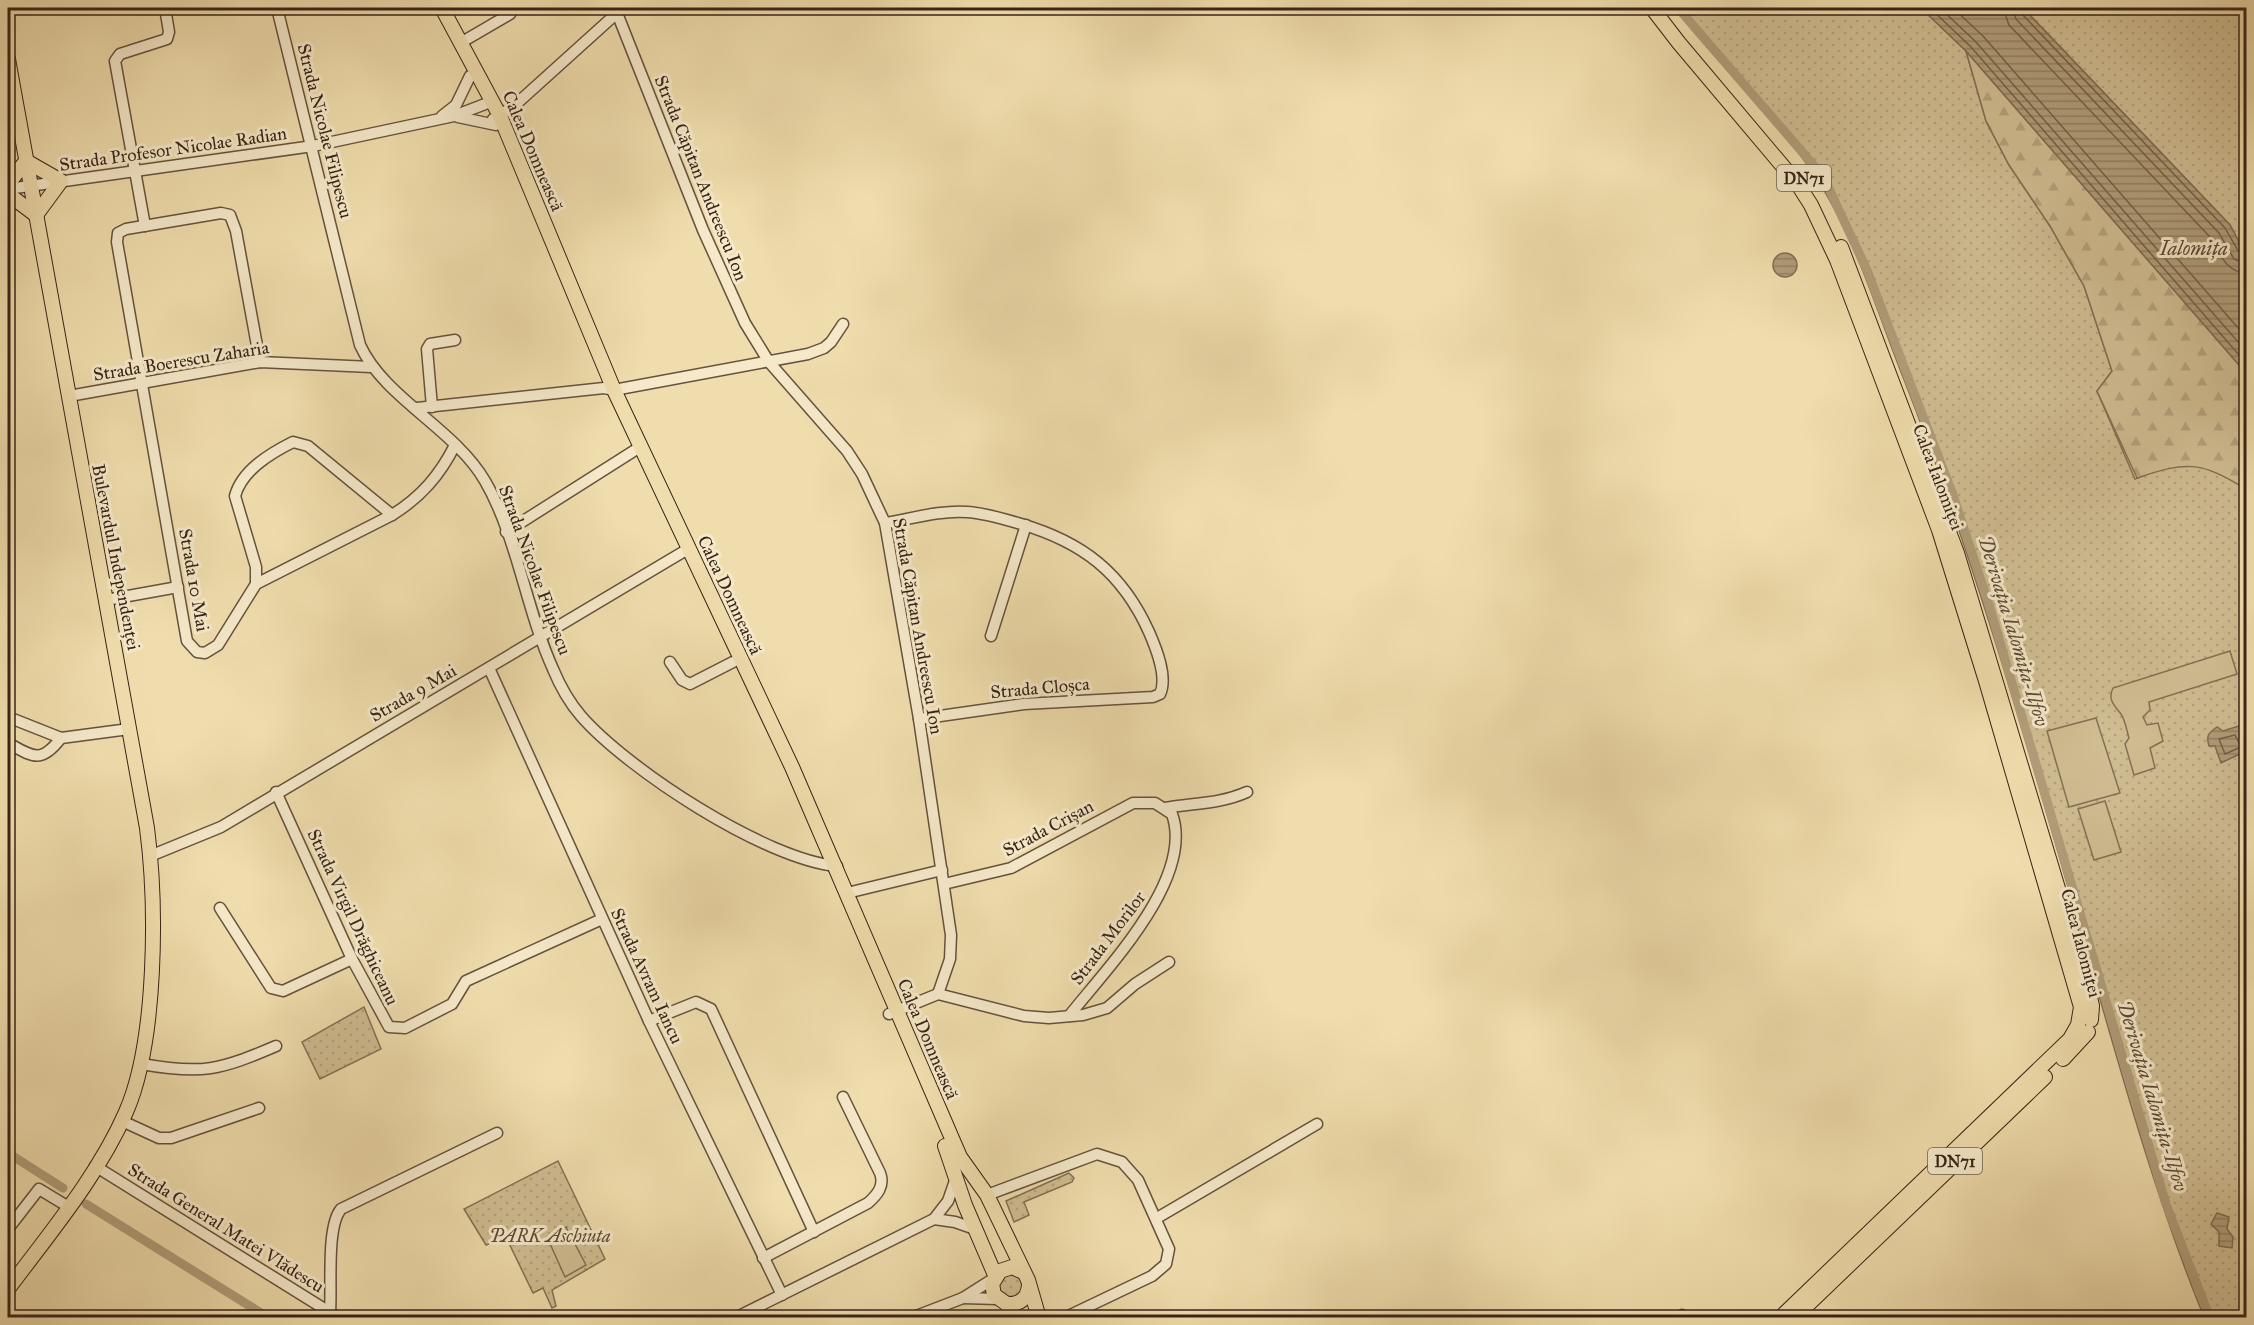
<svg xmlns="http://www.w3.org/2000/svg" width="2254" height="1325" font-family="'IM FELL Great Primer',serif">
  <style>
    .grass { fill: url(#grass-dots); stroke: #847154; stroke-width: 1.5 }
    .forest { fill: url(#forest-firs); stroke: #847154; stroke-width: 1.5 }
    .garden { fill: #d1be93; stroke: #847154; stroke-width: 1.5 }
    .water { fill: url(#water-rules); stroke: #806d52; stroke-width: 1.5 }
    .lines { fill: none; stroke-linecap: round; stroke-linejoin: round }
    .shore { stroke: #746148; stroke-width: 1.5 }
    .canal { stroke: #b19e7a; stroke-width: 9 }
    .minor-casing { stroke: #65523c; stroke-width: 13 }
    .major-casing { stroke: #372416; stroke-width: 16 }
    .minor { stroke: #f5e9ca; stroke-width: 10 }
    .major { stroke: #f0ddad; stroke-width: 14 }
    .labels { text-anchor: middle; stroke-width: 6; stroke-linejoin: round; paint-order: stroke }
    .shield { fill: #f5e9ca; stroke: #705f4c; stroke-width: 1.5 }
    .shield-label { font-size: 16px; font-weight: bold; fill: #372416 }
    .street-label { font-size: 18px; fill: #372416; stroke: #f5e9ca }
    .park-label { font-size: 18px; font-style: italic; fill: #5e4a35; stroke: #f5e9ca }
    .water-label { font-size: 20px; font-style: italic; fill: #5c4934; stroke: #f5e9ca }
  </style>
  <defs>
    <pattern id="grass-dots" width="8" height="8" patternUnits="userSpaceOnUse" patternTransform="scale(1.5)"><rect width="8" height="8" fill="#d1be93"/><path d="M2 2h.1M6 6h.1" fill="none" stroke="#b4a37e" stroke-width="1.8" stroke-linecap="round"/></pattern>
    <pattern id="forest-firs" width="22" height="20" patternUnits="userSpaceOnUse" patternTransform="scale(1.5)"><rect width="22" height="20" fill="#d1be93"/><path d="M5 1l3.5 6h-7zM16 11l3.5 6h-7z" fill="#b4a37e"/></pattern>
    <pattern id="water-rules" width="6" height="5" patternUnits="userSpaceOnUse" patternTransform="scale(1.5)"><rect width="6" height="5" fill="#b19e7a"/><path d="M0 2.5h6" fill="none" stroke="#918163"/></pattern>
  </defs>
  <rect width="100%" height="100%" fill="#f0ddad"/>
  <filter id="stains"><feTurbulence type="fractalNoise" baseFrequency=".00333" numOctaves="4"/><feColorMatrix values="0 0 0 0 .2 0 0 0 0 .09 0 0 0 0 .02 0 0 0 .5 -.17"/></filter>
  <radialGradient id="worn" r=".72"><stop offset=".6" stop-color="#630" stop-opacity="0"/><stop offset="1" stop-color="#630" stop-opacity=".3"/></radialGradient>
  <g class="grass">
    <path d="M1675 8H1921L1966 51 1986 121 2009 165 2050 226 2084 286 2112 371 2097 391 2135 479C2147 475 2159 469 2171 466 2198 459 2225 476 2246 489V1317H2204C2151 1187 2115 1050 2076 915 2025 736 1973 556 1905 382 1882 325 1864 265 1835 210 1795 132 1727 77 1675 8Z"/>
    <polygon points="2023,8 2246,8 2246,255 2230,225"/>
    <polygon points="364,1007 381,1049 320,1079 302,1042"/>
    <polygon points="558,1161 605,1259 552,1290 556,1306 552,1308 543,1288 533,1293 506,1237 486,1245 464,1209"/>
    <polygon points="1069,1173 1074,1178 1072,1182 1024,1202 1029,1215 1014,1222 1006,1201"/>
    <circle cx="1011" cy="1286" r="12"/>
  </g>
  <path class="forest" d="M1966 51 2246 373V489C2200 461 2187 461 2137 478L2097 391 2112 371 2084 286 2050 226 2009 165 1986 121Z"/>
  <g class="garden">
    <path d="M2230 651 2237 674 2149 702 2150 710 2143 717 2147 725 2158 723 2163 741 2150 748 2155 768 2134 775 2125 744 2129 738C2127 732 2125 719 2121 714 2115 706 2107 700 2113 688Z"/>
    <polygon points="2096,718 2120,793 2069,807 2047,731"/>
    <polygon points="2105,801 2121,852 2094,860 2078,809"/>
    <polygon points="566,1227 586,1265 565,1277 547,1237"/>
  </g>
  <g class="water">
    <polygon points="1921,8 2023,8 2230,225 2246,255 2246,373 1966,51"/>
    <circle cx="1785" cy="265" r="12"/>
    <path d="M2239 726 2246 751 2221 763 2215 746H2209C2206 736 2208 733 2217 727L2223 731Z"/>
    <polygon points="2217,1213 2229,1217 2227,1229 2233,1237 2232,1248 2219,1246 2219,1232 2211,1224"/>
  </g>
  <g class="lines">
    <g class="shore">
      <polyline points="1930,8 1971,47 2246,363"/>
      <polyline points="1940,8 1976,42 2246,351"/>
      <polyline points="1953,8 1983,36 2246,337"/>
      <path d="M2003 8 2009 25 2211 238C2220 254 2226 272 2246 273"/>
      <polyline points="2012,8 2016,19 2219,233 2234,259 2246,264"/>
      <polyline points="2020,8 2022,14 2225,228 2240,254 2246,257"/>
      <polygon points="2235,735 2241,747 2225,754 2219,739"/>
    </g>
    <g class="canal">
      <polyline points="1678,8 1823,176 1867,270 1952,492 1989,605 2166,1204 2210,1318"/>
      <polyline points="8,1153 63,1188"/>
      <polyline points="86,1204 269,1318"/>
    </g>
    <g class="minor-casing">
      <g id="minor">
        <path d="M277 8 360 345C384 398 455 429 485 481 517 536 526 610 553 669 560 686 569 702 581 716 627 769 766 860 837 866"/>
        <polyline points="615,8 703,230 745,323 769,362 847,451 862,474 885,523 919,719 951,935 950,959 938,994"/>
        <polyline points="462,42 510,14 514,8"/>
        <polyline points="442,116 456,105 470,76"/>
        <polyline points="458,117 496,125"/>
        <polyline points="493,119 514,106 617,13"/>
        <polyline points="8,189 313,146 454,116 493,101"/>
        <polyline points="145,226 115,61 120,54 167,39 169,32 165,8"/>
        <path d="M260 362 236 231 230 215 221 213 126 229 118 233 117 242 187 641 197 652 205 653 218 645 256 584 392 515C421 497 440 475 455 445"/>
        <polyline points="69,396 260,362 371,367"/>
        <polyline points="432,407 427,349 430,344 455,340"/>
        <polyline points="417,408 604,388 614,390 808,354 824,348 831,342 843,324"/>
        <path d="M885 523C911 519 940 510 967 512 985 513 1004 519 1021 524 1082 542 1122 572 1149 632 1156 648 1168 677 1160 694L1153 697 1024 704 919 719"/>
        <polyline points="506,532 640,447"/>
        <path d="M256 584V567L235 496C242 470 271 453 293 442L308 446 392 515"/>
        <polyline points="106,600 178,587"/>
        <polyline points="991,636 1026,525"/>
        <polyline points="670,662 682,680 690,684 733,662"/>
        <polyline points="489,668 649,1021 782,1295"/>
        <polyline points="8,717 61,738 129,729"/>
        <path d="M8 743C33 757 41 764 61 738"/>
        <polyline points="276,792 352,959 389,1027 405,1028 452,1004 466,981 602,919"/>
        <path d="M1165 808C1194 803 1220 804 1247 792"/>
        <polyline points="150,856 221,827 688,549"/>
        <path d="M944 884 1011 868 1133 803H1155L1172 814C1195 879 1106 969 1069 1016"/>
        <polyline points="847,893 942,870"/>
        <polyline points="220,908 271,988 283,991 352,959"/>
        <polyline points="889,1014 938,994 1024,1016 1049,1018 1083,1015 1107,1008 1135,984 1169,962"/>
        <polyline points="649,1021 696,1002 711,1009 814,1232"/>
        <path d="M142 1064C202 1075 220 1070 276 1046"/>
        <polyline points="122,1121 159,1138 171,1138 259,1108"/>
        <polyline points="95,1166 339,1318"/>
        <polyline points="987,1195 1097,1154 1122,1162 1138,1180 1169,1249 1166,1264 1152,1276 1064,1318"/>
        <polyline points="1157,1218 1317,1124"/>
        <polyline points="934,1219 955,1222 975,1229"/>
        <polyline points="8,1229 39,1189 67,1206"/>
        <path d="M763 1258 868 1203C877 1195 885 1186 880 1173L843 1097"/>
        <polyline points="963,1298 998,1299"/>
        <path d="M330 1312C332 1287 326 1227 341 1209L497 1133"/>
        <polyline points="735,1318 934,1219 948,1201 956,1178"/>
        <polyline points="911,1318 963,1298 993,1279"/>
        <polyline points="1679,1318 1682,1315 1684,1318"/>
      </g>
    </g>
    <g class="major-casing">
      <g id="major">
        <polyline points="442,8 500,116 614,390 792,767 960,1157 987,1195 1028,1280 1039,1318"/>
        <polyline points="1652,8 1679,43 1797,183 1811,205 1837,260 1939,530 1986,681 2081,1007 2078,1025 2070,1039 1780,1318"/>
        <path d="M8 59 147 828C157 905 157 1041 126 1112 98 1176 49 1234 8 1289"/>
        <polyline points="26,161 61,181 36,215"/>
        <polyline points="8,184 26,161"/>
        <polyline points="8,194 36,215"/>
        <polyline points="1841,247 1957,553 2088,988 2092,1006 2091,1020"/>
        <polyline points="2063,1059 2088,1032"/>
        <polyline points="945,1146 965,1205 995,1275"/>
        <path d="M1023 1272 1012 1267 1000 1271 992 1284 994 1295 1007 1304C1020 1305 1028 1298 1029 1285"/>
        <polyline points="1007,1304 1014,1318"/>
        <polyline points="1794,1318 2045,1077"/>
      </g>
    </g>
    <use href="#minor" class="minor"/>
    <use href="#major" class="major"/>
  </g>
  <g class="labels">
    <g class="shield">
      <rect x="1777" y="165" width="54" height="26" rx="4.5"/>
      <rect x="1928" y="1148" width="54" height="26" rx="4.5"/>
    </g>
    <g class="shield-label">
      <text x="1804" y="184">DN71</text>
      <text x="1955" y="1167">DN71</text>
    </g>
    <g class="street-label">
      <text transform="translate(325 131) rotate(76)" y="6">Strada Nicolae Filipescu</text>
      <text transform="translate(173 149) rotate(-8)" y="6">Strada Profesor Nicolae Radian</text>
      <text transform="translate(533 151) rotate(67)" y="6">Calea Domnească</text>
      <text transform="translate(701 178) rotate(68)" y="6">Strada Căpitan Andreescu Ion</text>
      <text transform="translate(181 361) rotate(-9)" y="6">Strada Boerescu Zaharia</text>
      <text transform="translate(1938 477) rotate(69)" y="6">Calea Ialomiței</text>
      <text transform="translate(116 557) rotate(79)" y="6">Bulevardul Independenței</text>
      <text transform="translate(535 570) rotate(70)" y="6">Strada Nicolae Filipescu</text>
      <text transform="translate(194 580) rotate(80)" y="6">Strada 10 Mai</text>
      <text transform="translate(730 595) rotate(65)" y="6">Calea Domnească</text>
      <text transform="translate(918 626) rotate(80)" y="6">Strada Căpitan Andreescu Ion</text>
      <text transform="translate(1040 688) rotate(-5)" y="6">Strada Cloșca</text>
      <text transform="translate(413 693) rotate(-30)" y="6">Strada 9 Mai</text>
      <text transform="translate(1048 828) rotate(-28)" y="6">Strada Crișan</text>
      <text transform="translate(353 917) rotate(65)" y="6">Strada Virgil Drăghiceanu</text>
      <text transform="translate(1108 938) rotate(-53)" y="6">Strada Morilor</text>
      <text transform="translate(2081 943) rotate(75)" y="6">Calea Ialomiței</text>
      <text transform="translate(647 976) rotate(65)" y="6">Strada Avram Iancu</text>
      <text transform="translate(928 1039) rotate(67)" y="6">Calea Domnească</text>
      <text transform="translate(226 1228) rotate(32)" y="6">Strada General Matei Vlădescu</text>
    </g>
    <g class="park-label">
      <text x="550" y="1242">PARK Aschiuta</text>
    </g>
    <g class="water-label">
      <text x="2194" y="255">Ialomița</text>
      <text transform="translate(2014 631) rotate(73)" y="7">Derivația Ialomița-Ilfov</text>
      <text transform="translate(2153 1096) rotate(73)" y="7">Derivația Ialomița-Ilfov</text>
    </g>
  </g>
  <rect width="2254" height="1325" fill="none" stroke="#f0ddad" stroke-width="30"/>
  <rect x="9" y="9" width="2236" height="1307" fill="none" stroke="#372416" stroke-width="3"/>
  <rect x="15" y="15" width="2224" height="1295" fill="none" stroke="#372416" stroke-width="1.5"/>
  <rect width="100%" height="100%" filter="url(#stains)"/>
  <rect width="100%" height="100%" fill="url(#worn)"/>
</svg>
